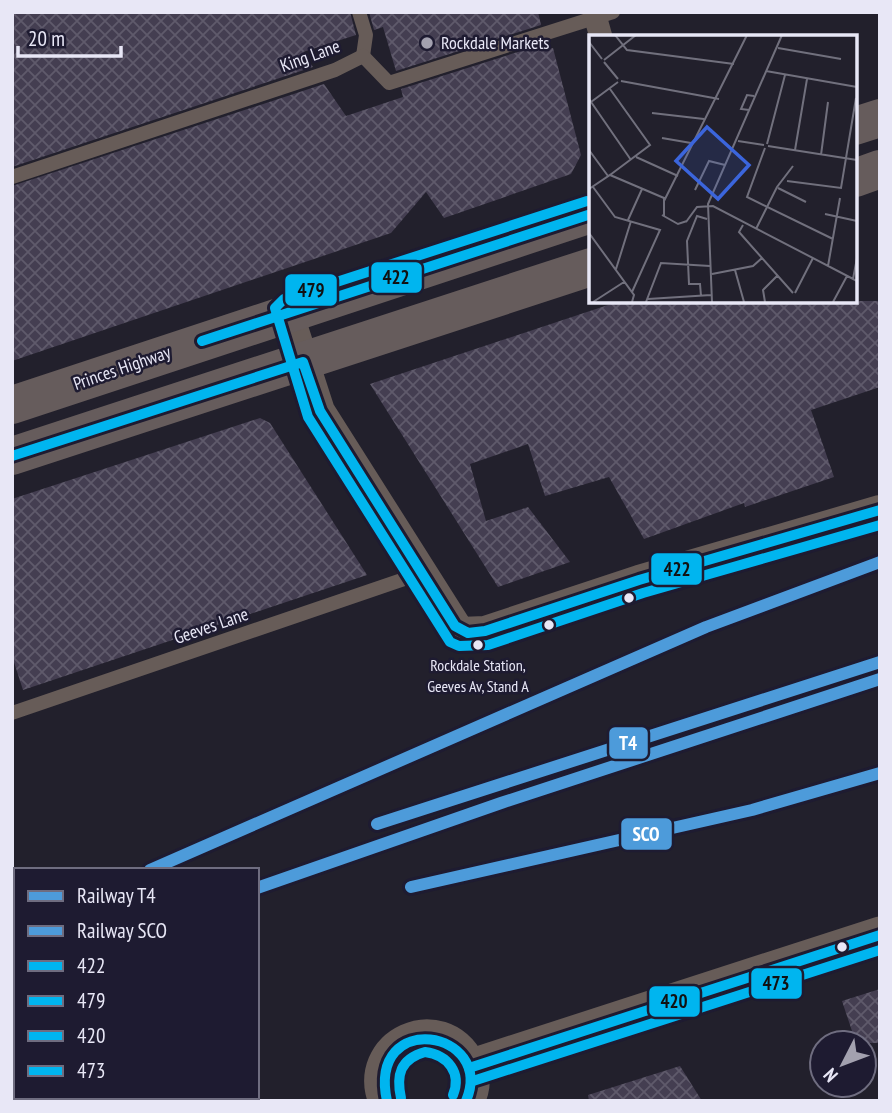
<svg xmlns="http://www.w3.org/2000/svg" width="892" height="1113" font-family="'PT Sans Narrow',sans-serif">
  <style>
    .building { fill: url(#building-cross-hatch) }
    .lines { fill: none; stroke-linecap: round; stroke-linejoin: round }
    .service { stroke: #675c58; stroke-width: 14 }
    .pedestrian { stroke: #675c58; stroke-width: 23 }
    .minor { stroke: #675c58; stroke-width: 30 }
    .tertiary { stroke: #675c58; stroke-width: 37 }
    .trunk { stroke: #665c5c; stroke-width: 38 }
    .bus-1-casing { stroke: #1e1b31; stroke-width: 16 }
    .bus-2-casing { stroke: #1e1b31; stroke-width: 16 }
    .bus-3-casing { stroke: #1e1b31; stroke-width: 16 }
    .bus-4-casing { stroke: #1e1b31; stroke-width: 16 }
    .bus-1 { stroke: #00b5ef; stroke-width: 10 }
    .bus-2 { stroke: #00b5ef; stroke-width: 10 }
    .bus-3 { stroke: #00b5ef; stroke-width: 10 }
    .bus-4 { stroke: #00b5ef; stroke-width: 10 }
    .rail-1-casing { stroke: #1e1b31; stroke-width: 18 }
    .rail-2-casing { stroke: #1e1b31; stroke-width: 18 }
    .rail-1 { stroke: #4d9bda; stroke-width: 12 }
    .rail-2 { stroke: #4d9bda; stroke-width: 12 }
    .poi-dot { fill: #a3a1af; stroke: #1e1b31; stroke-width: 2.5 }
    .bus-dot { fill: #e8e7f6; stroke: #1e1b31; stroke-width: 2.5 }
    .labels { text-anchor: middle; stroke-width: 5; stroke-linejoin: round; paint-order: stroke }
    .bus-label { font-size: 16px; fill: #e8e7f6; stroke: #1e1b31 }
    .poi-label { font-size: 18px; fill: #e8e7f6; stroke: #1e1b31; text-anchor: start }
    .street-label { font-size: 18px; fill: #e8e7f6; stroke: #1e1b31 }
    .inset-road { fill: none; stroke: #71707d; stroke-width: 2 }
    .view { fill: #3b65dc; fill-opacity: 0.15; stroke: #3b65dc; stroke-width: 3.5 }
    .inset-edge { fill: none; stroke: #e8e7f6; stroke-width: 3.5 }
    .line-badge { stroke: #1e1b31; stroke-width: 2.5 }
    .badge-label { font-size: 19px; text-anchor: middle; font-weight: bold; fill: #fff }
    .pale-badge-label { font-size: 19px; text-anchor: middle; font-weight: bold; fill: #111 }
  </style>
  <defs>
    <pattern id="building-cross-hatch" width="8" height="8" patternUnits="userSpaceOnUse" patternTransform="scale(1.75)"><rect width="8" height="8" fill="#443e51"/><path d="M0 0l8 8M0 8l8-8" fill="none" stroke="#5f5a6b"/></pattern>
  </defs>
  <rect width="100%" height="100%" fill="#22202c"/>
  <g class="building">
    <polygon points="12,12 350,12 356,35 303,52 313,67 12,167"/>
    <polygon points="369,12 538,12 541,25 396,71 383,27 374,30"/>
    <polygon points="546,43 547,50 553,48 581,155 571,174 444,218 426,192 391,233 12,361 12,186 324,84 346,116 403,97 401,89"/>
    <polygon points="620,301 880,301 880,387 811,410 834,477 745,507 744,503 644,539 609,477 545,496 528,444 470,464 486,521 528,507 570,562 498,587 370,384"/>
    <polygon points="260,418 270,423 367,575 23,690 12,656 12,499"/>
    <polygon points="880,989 880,1043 856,1043 842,1001"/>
    <polygon points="680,1066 702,1101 589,1101 588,1095"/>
  </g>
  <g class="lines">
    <g class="service">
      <polyline points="359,12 366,35 363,56"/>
      <polyline points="12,177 335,70 363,56 389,83 613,12"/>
      <polyline points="12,713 422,573"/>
    </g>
    <polyline class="pedestrian" points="594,12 601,37"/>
    <polyline class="minor" points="288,312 320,411 460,632 485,631 639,580 880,510"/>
    <g class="tertiary">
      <polyline points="469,1068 880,935"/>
      <path d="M387 1101C364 1046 440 1011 467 1064 473 1076 472 1089 466 1101"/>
    </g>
    <g class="trunk">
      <polyline points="855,126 880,118"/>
      <polyline points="855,178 880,169"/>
      <polyline points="12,405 591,214"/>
      <polyline points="12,456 591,267"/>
    </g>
    <g class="bus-1-casing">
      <g id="bus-1">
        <polyline points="202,341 591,214"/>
        <polyline points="12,456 303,362 320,411 455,626 468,633 485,631 639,580 880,510"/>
      </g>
    </g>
    <g class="bus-2-casing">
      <polyline id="bus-2" points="587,201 284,299 275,308 308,417 450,642 459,646 488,645 643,593 880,525"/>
    </g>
    <g class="bus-3-casing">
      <g id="bus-3">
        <polyline points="469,1068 880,935"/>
        <path d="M387 1101C367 1008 496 1030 466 1101"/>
      </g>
    </g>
    <g class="bus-4-casing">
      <g id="bus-4">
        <polyline points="473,1081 880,950"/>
        <path d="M401 1098C396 1075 400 1059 425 1052 448 1055 462 1073 453 1095"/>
      </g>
    </g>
    <use href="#bus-1" class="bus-1"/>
    <use href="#bus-2" class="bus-2"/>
    <use href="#bus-3" class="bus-3"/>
    <use href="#bus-4" class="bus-4"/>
    <g class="rail-1-casing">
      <g id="rail-1">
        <polyline points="377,824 880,662"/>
        <polyline points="150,870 706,627 880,562"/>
      </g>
    </g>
    <g class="rail-2-casing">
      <g id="rail-2">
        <polyline points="411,887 752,810 880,773"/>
        <polyline points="257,888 501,803 880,679"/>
      </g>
    </g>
    <use href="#rail-1" class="rail-1"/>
    <use href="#rail-2" class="rail-2"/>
  </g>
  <circle class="poi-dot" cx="427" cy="43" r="7"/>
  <g class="bus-dot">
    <circle cx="629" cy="598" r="6"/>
    <circle cx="549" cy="625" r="6"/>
    <circle cx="478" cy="645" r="6"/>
    <circle cx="842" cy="947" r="6"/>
  </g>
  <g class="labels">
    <g class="bus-label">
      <text x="478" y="671">Rockdale Station,<tspan x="478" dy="21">Geeves Av, Stand A</tspan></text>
    </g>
    <g class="poi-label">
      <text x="441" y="49">Rockdale Markets</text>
    </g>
    <g class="street-label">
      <text transform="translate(310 56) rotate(-20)" y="6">King Lane</text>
      <text transform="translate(122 368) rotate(-19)" y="6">Princes Highway</text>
      <text transform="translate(211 626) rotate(-19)" y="6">Geeves Lane</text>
    </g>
  </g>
  <g transform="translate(589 35)">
    <rect width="268" height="268" fill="#22202c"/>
    <path class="inset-road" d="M26 0 38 15 145 29M0 7 13 24M189 13 252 24M15 25 47 0M15 27 29 44M177 36 268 52M32 46 130 64M0 64 42 125M2 67 29 47M160 75 152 74 158 60 165 61M63 78 115 84M73 103 102 108M149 106 175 110M178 109 196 40M179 111 268 125M176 113 158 162 244 204M0 115 19 141M206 115 218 44M232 120 239 67M47 122 89 141M21 140 61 110 21 54M198 146 252 153 267 63M4 152 26 182 71 195 43 257M189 153 217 167M0 154 21 140 75 163V181M106 155 120 126 136 130M75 166 158 0M236 179 268 186M73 180 89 189 98 186M39 185 53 154M97 187 108 172 124 171 268 246M154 190 150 197 204 258M167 194 188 152 204 131M0 198 45 260 43 267M239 231 251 163M27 234 42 186M146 235 155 267M123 239 164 231 173 223M264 244 268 223M206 258 224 223M112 261 111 249H100L98 206 108 181 118 184M59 264 122 260M4 267 35 247M57 267 72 228 121 231M123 267 119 169 193 0M176 267 174 255 188 241M244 267 258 241"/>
    <path class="view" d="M118 92 160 130 129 164 87 126Z"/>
    <rect width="268" height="268" class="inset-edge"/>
  </g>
  <g class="line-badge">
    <rect x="370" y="261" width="53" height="33" rx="7" fill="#00b5ef"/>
    <rect x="284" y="273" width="54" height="34" rx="7" fill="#00b5ef"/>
    <rect x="650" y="552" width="53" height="34" rx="7" fill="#00b5ef"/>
    <rect x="608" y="726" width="41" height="34" rx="7" fill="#4d9bda"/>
    <rect x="620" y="817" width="53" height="34" rx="7" fill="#4d9bda"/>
    <rect x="750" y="967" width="53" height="33" rx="7" fill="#00b5ef"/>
    <rect x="648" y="985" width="53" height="33" rx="7" fill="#00b5ef"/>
  </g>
  <g class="badge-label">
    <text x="628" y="750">T4</text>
    <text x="646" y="841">SCO</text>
  </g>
  <g class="pale-badge-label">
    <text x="396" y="284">422</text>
    <text x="311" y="297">479</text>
    <text x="677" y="576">422</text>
    <text x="776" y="990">473</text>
    <text x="674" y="1008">420</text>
  </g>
  <rect width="892" height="1113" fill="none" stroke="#e8e7f6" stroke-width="28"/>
  <rect x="14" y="868" width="245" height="231" fill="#1e1b31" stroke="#6f6d80" stroke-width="2"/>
  <rect x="28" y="891" width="35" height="10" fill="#4d9bda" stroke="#6f6d80" stroke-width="2"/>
  <text x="77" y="903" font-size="21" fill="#e8e7f6">Railway T4</text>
  <rect x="28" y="926" width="35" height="10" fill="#4d9bda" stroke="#6f6d80" stroke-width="2"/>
  <text x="77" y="938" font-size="21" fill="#e8e7f6">Railway SCO</text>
  <rect x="28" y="961" width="35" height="10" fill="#00b5ef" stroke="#6f6d80" stroke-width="2"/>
  <text x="77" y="973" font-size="21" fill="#e8e7f6">422</text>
  <rect x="28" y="996" width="35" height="10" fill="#00b5ef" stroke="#6f6d80" stroke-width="2"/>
  <text x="77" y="1008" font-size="21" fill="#e8e7f6">479</text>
  <rect x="28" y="1031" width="35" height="10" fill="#00b5ef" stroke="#6f6d80" stroke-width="2"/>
  <text x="77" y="1043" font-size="21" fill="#e8e7f6">420</text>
  <rect x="28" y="1066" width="35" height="10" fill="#00b5ef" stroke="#6f6d80" stroke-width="2"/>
  <text x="77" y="1078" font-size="21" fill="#e8e7f6">473</text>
  <g transform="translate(843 1064) rotate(228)"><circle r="33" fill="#1e1b31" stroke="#6f6d80" stroke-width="2"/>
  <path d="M0-5L12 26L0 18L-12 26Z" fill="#a3a1af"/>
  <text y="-10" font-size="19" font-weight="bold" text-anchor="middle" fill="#e8e7f6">N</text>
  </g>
  <path d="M18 46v10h103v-10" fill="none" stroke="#e8e7f6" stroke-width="3.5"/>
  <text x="28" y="46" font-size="21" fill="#e8e7f6" stroke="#1e1b31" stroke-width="5" paint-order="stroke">20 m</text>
</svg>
